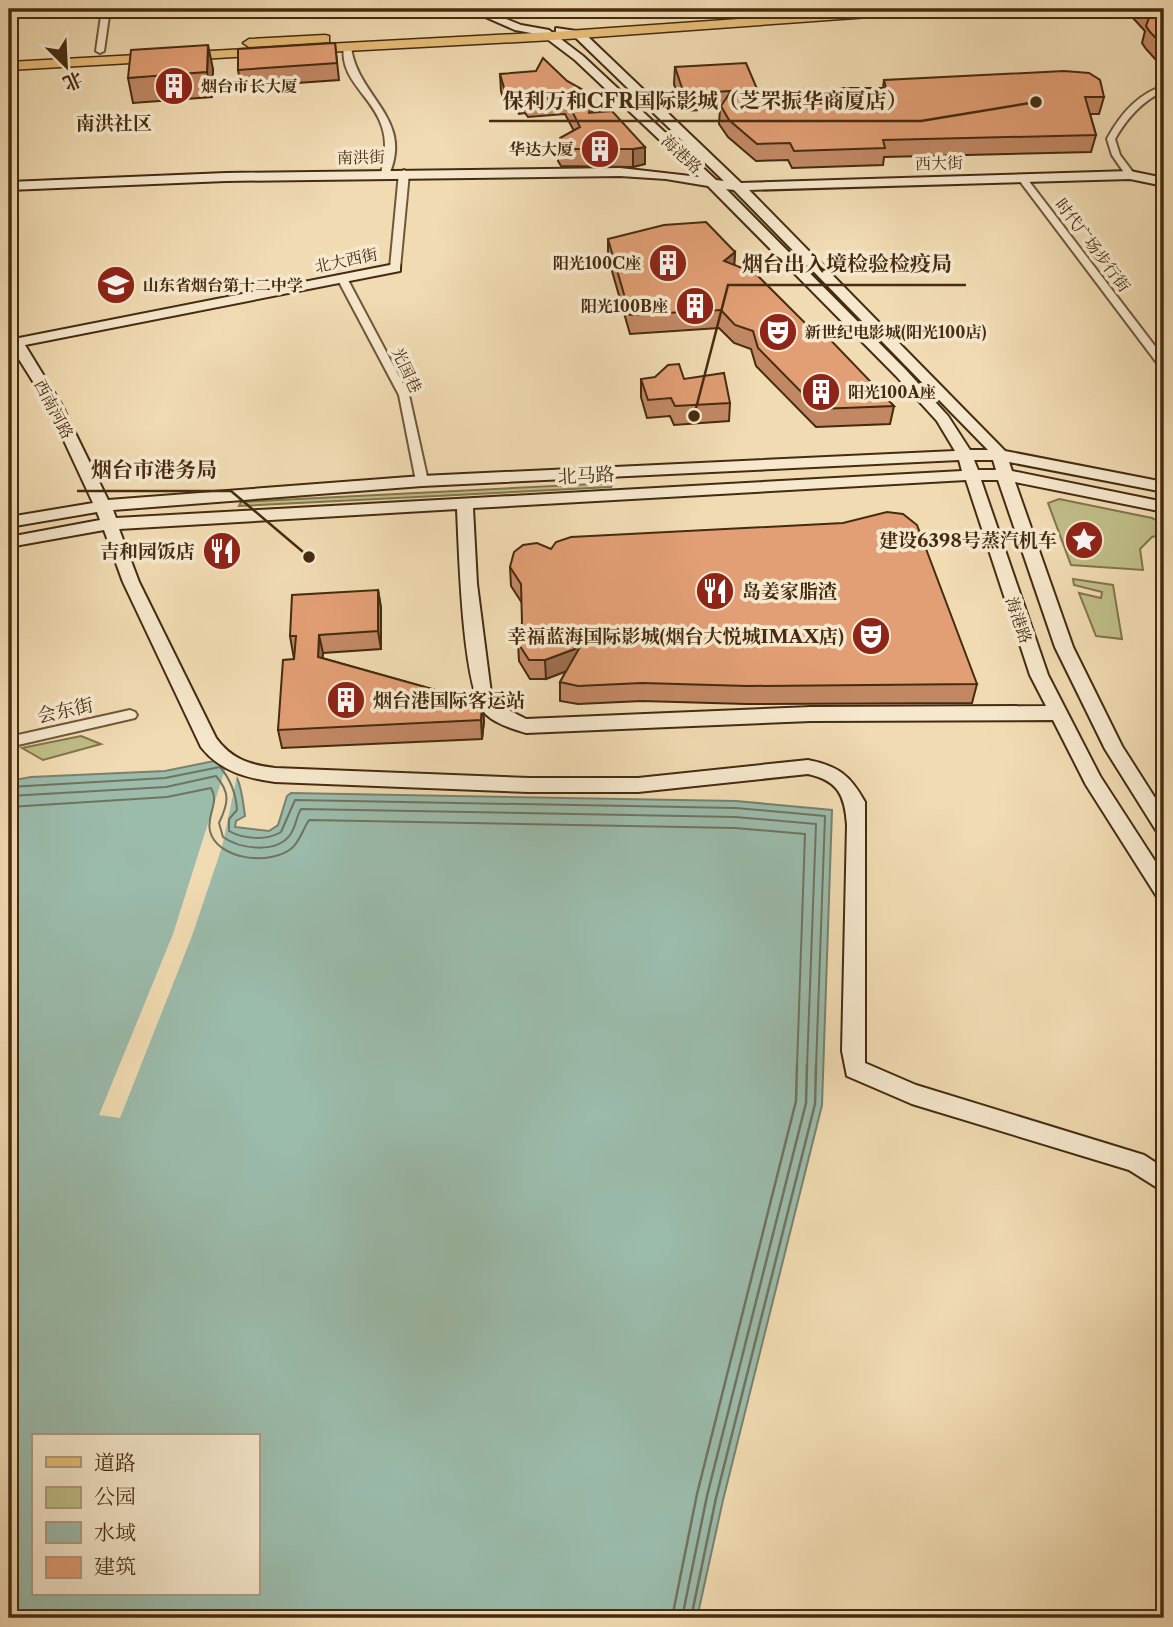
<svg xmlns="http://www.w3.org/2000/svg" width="1173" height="1627" font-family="'Libre Caslon Text','Noto Serif SC',serif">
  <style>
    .green { fill: #c0be88; stroke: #82744c; stroke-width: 2 }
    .water { fill: #9bbbab; stroke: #79816d; stroke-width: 2; fill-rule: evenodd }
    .pier { fill: #f1dbb2 }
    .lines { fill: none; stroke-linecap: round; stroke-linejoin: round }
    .shore-far1 { stroke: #70735e; stroke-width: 2 }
    .shore { stroke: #70735e; stroke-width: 2.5 }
    .street-casing { stroke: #705738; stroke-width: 4 }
    .secondary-casing { stroke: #452b10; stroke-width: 4 }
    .primary-casing { stroke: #452b10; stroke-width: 3 }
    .street { fill: #f6e8cd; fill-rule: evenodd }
    .secondary { fill: #f6e8cd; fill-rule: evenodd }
    .primary { fill: #e8be79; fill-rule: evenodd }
    .wall { fill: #c28864; stroke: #452b10; stroke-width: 2 }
    .shaded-wall { fill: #9e6f51; stroke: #452b10; stroke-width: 2 }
    .building { fill: #e29e74; stroke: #452b10; stroke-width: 2 }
    .labels { text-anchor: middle; stroke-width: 7; stroke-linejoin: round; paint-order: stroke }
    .far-poi-label { font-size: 16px; font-weight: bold; fill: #452b10; stroke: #f6e8cd; text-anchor: start }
    .far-street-label { font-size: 16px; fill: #452b10; stroke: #f6e8cd }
    .far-quarter-label { font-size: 19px; font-weight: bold; fill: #452b10; stroke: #f6e8cd }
    .street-label { font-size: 19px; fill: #452b10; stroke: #f6e8cd }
    .poi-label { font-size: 19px; font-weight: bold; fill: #452b10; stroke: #f6e8cd; text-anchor: end }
    .leader { fill: none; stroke: #452b10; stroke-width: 2.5 }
    .callout-dot { fill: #452b10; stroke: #f6e8cd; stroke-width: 2.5 }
    .callout-label { font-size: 21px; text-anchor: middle; font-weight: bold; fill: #452b10; stroke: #f6e8cd; stroke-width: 7; stroke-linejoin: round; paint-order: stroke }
  </style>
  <rect width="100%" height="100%" fill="#f1dbb2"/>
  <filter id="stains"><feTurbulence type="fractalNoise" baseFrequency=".00286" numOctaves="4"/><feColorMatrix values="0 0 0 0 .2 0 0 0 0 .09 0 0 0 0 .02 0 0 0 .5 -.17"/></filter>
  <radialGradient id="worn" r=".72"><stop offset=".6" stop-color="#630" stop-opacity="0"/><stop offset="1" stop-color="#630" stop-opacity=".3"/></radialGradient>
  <g class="green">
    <polygon points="613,483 611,487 239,506 241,502"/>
    <polygon points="1059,499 1152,518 1160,522 1164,534 1152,537 1140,549 1143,570 1071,565 1048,503"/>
    <polygon points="1073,579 1113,585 1122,639 1096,636 1079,593 1101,598 1102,592 1074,585"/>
    <polygon points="81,736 101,744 43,760 22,748"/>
  </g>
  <path class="water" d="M219 760C241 769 242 795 245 816L236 821 235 827 269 831 278 825 287 796 291 793 736 801 832 810 822 1105 723 1500 697 1618H9V781L31 777 165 771ZM33 1436H257V1594H33Z"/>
  <polygon class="pier" points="227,763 237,776 222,847 192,936 120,1118 99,1115 173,934"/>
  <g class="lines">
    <g class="shore-far1">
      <path d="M9 787 165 778 220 767C231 780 236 793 237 810L229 819V831C243 839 267 841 281 832L295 800 736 808 825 816 816 1067"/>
      <path d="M9 796 166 787 216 776C231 793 228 804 219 823L223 837C240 849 276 854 290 835 296 827 296 817 301 809L735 817 816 824 807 1067"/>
      <path d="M9 807 167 797 211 788C220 803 206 815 210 831 217 860 271 866 292 848 300 841 303 829 309 820L735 828 805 834 797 1067"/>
    </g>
    <g class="shore">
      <polyline points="672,1618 697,1494 796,1101 797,1065"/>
      <polyline points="682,1618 707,1496 806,1103 807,1065"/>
      <polyline points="691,1618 716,1498 815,1104 816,1065"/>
    </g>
    <g class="street-casing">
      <g id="street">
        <polygon points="102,9 110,9 104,51 100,53 96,51"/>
        <path d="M344 45 351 47C357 97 414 118 389 175L381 173C402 102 337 94 344 45Z"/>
        <path d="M1164 86V91C1142 101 1127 118 1115 139L1120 155 1135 175 1127 177 1112 155 1107 139C1120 115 1137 94 1164 86Z"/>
        <polygon points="404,170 409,173 400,268 395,271 390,268 399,173"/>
        <polygon points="1019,176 1025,176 1164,358 1164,368 1160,367 1019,180"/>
        <polygon points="343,277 348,280 409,395 428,481 426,484 422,485 416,481 399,395 338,280"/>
        <polygon points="130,710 135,712 137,715 135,718 9,747 9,737"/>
      </g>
    </g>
    <g class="secondary-casing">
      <path id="secondary" d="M467 9H481L521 25 549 30 583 56 716 180 724 181 575 37 556 32V28L583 32 741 183 1130 171 1164 178V186L1130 179 749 190 1005 451 1164 482V492L1009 462 1012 471 1164 502V512L1015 482 1073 647 1122 746 1164 812V834L1157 832 1105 749 1055 647 998 480H981L1048 675 1100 776 1164 875V899L1157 897 1086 785 1053 720 811 721 526 733C513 729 492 723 483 711 462 682 459 550 457 509L119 529 139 582 216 738C231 759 250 765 275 768L529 778H638L808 760C838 766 850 775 865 802V1063L916 1085 1144 1155 1164 1168V1192L1129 1170 912 1104 847 1076 842 1051 847 825C845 796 839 781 808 774L638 792H529L275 782C246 778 220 771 201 747L123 582 104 530 9 547V537L100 520 97 512 9 527V517L93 503 47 404 12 348H9V334L19 338 395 264 400 265V271L25 345 61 404 108 500 422 476 955 451 937 421 896 376 708 186 666 179 620 176 226 181 9 190V182L226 173 620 168 699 177 575 60 542 35 515 30ZM726 189 734 190 988 450H970L948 416 906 370ZM959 460 962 471 116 518 113 510 422 486ZM974 460H993L996 470H978ZM966 480 1030 675 1046 706 811 707 526 719 497 704 491 693 477 584 473 508Z"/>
    </g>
    <g class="primary-casing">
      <g id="primary">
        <polygon points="880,9 931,9 925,13 553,40 308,53 302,49 308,45 553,32"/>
        <polygon points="325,35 329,36 329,42 249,47 243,43 249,39"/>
        <polygon points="265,48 269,49 269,55 9,70 9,62"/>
      </g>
    </g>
    <use href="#street" class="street"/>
    <use href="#secondary" class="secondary"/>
    <use href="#primary" class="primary"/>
  </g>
  <g class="wall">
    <polygon points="363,9 410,9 399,12 399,15 380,16 379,12 363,10"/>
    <polygon points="1134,9 1164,9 1164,69 1146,49 1142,43 1145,31 1132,17"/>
    <polygon points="335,43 339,80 241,87 238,70"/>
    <polygon points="675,67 760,96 841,94 841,88 883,88 884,80 1104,97 1099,114 1090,114 1096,135 1091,152 884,157 883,165 792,168 788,160 756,161 728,137 719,124 720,109 683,111 674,84"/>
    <polygon points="213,69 212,97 133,103 128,78"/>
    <polygon points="500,74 567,81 592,100 592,113 645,147 645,164 633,167 561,166 558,161 558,144 574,131 565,114 528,117 525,113 519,114 516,109 510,108 510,105 505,105 501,91"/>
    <polygon points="608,239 735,252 734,265 805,323 894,406 890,424 816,427 756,366 751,349 734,343 719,328 630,334 608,257"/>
    <polygon points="641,379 684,379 730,403 729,421 674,425 670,416 647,418 641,397"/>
    <polygon points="551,549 977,684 972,703 746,704 642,701 578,704 560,701 560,682 566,671 546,679 530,679 519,661 518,643 522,623 522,603 511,586 510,567"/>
    <polygon points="378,590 381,608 381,649 323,653 322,658 482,703 484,721 482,739 282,748 278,730 294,659 290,636"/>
  </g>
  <g class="shaded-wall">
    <polygon points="398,9 410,9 399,12 399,15"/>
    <polygon points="208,45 213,69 212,97 207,72"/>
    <polygon points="645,147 645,164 633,167 633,149"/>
    <polygon points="735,252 734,270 724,261"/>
    <polygon points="378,590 381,608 381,649 378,631"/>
    <polygon points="319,635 323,653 321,676 318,657"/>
    <polygon points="580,647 580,666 546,679 545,660"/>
    <polygon points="482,703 484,721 482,739 481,720"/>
  </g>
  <g class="building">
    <polygon points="1144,9 1164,9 1164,47 1150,32 1146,26 1150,15"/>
    <polygon points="335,43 337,63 238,70 238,49"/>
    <polygon points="208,45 207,72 128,78 131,50"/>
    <polygon points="543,58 567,81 587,92 592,100 589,113 612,111 645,147 633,149 560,149 558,144 560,138 580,127 565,97 528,100 525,96 519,96 515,92 510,91 510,88 504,88 500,74 536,71"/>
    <polygon points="746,63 760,96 842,93 841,88 886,88 884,80 1064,71 1089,73 1100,80 1104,97 1085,97 1096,135 883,140 885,148 794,151 790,143 757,144 729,120 721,106 731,91 684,94 675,67"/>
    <polygon points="706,222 735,252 724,261 745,269 751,275 756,274 805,323 821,330 894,406 818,409 758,348 753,331 735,325 721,310 630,315 608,239 664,225"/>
    <polygon points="679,364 684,379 724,373 730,403 675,406 671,398 648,400 641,379 655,377 668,365"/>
    <polygon points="887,512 903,514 917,525 977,684 748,686 642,683 578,686 560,682 580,647 545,660 529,660 518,643 522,623 521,584 510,567 514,552 523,545 537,543 551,549 556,542 571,537 843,523"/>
    <polygon points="378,590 378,631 319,635 318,657 482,703 481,720 278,730 283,660 294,659 296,636 290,636 292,595"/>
  </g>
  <defs>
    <g id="building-disc" transform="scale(2.0125)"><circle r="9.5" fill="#8f2418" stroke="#f6e8cd"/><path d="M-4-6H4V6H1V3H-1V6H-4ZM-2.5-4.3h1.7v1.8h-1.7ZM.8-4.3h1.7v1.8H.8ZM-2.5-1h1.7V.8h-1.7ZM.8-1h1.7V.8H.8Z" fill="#fff"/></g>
    <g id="school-disc" transform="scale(2.0125)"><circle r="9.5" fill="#8f2418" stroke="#f6e8cd"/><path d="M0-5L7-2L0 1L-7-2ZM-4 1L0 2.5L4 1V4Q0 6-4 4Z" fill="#fff"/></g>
    <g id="theatre-disc" transform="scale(2.0125)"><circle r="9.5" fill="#8f2418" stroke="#f6e8cd"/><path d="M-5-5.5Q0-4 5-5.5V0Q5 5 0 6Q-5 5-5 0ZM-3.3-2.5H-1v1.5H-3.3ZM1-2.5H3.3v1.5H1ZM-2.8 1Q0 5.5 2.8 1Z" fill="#fff"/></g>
    <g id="sight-disc" transform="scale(2.0125)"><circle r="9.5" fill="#8f2418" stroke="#f6e8cd"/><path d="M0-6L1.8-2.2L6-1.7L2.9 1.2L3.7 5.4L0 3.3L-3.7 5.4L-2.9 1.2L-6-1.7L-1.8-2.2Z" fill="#fff"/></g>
    <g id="restaurant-disc" transform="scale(2.0125)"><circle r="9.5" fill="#8f2418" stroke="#f6e8cd"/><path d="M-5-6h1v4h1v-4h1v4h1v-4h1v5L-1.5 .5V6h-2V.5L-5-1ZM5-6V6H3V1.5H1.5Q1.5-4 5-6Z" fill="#fff"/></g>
  </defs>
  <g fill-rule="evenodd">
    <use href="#building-disc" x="174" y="86"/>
    <use href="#building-disc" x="600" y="149"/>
    <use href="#building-disc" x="668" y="263"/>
    <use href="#school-disc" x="116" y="285"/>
    <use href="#building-disc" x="695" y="306"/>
    <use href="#theatre-disc" x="778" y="332"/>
    <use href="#building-disc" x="821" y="392"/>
    <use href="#sight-disc" x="1084" y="540"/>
    <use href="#restaurant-disc" x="222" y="551"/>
    <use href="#restaurant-disc" x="715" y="591"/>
    <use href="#theatre-disc" x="871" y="636"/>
    <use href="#building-disc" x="346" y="700"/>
  </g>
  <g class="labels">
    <g class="far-poi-label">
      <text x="201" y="92">烟台市长大厦</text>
      <text x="573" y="155" text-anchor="end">华达大厦</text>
      <text x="641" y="269" text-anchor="end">阳光100C座</text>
      <text x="143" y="291">山东省烟台第十二中学</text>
      <text x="668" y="312" text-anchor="end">阳光100B座</text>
      <text x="805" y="338">新世纪电影城(阳光100店)</text>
      <text x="848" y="398">阳光100A座</text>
    </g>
    <g class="far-street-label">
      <text transform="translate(682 154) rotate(43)" y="6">海港路</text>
      <text transform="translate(361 157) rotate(-1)" y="6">南洪街</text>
      <text transform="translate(939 163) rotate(-2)" y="6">西大街</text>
      <text transform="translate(1093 245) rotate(53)" y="6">时代广场步行街</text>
      <text transform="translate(346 260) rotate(-12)" y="6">北大西街</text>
      <text transform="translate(407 370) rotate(65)" y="6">光国巷</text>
      <text transform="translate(54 409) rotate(62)" y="6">西南河路</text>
      <text transform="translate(1019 620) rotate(71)" y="6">海港路</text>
    </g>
    <g class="far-quarter-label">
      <text x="114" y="130">南洪社区</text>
    </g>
    <g class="street-label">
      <text transform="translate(586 475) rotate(-3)" y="7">北马路</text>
      <text transform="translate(65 710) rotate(-12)" y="7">会东街</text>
    </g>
    <g class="poi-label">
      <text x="1057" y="547">建设6398号蒸汽机车</text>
      <text x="195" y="558">吉和园饭店</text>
      <text x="742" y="598" text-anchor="start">岛姜家脂渣</text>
      <text x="844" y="643">幸福蓝海国际影城(烟台大悦城IMAX店)</text>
      <text x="373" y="707" text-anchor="start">烟台港国际客运站</text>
    </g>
  </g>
  <path class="leader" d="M1036 102L921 121H489M694 416L728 285H966M309 557L231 491H77"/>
  <g class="callout-dot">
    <circle cx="1036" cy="102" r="7"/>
    <circle cx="694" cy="416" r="7"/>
    <circle cx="309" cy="557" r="7"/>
  </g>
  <g class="callout-label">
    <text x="705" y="108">保利万和CFR国际影城（芝罘振华商厦店）</text>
    <text x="847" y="271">烟台出入境检验检疫局</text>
    <text x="154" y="477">烟台市港务局</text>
  </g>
  <rect width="1173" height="1627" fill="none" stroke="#f1dbb2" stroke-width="35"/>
  <rect x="10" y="10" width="1152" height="1606" fill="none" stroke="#452b10" stroke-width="3.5"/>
  <rect x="18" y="18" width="1138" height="1592" fill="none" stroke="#452b10" stroke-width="2"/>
  <rect x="32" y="1434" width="228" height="161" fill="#f6e8cd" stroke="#af9c81" stroke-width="2"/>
  <rect x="46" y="1457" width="35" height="10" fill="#e8be79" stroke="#af9c81" stroke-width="2"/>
  <text x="94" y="1470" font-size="21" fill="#452b10">道路</text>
  <rect x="46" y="1487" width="35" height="21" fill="#c0be88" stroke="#af9c81" stroke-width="2"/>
  <text x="94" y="1504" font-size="21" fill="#452b10">公园</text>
  <rect x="46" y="1522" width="35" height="21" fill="#9bbbab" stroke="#af9c81" stroke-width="2"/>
  <text x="94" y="1540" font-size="21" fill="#452b10">水域</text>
  <rect x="46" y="1557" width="35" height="21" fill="#e29e74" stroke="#af9c81" stroke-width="2"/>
  <text x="94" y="1574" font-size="21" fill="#452b10">建筑</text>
  <g transform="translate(66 66) rotate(156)" stroke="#f6e8cd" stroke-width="5" paint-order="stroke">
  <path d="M0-5L12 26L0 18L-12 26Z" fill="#452b10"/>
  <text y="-10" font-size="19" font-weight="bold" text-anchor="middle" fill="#452b10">北</text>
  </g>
  <rect width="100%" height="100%" filter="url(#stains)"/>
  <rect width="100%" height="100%" fill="url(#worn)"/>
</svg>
